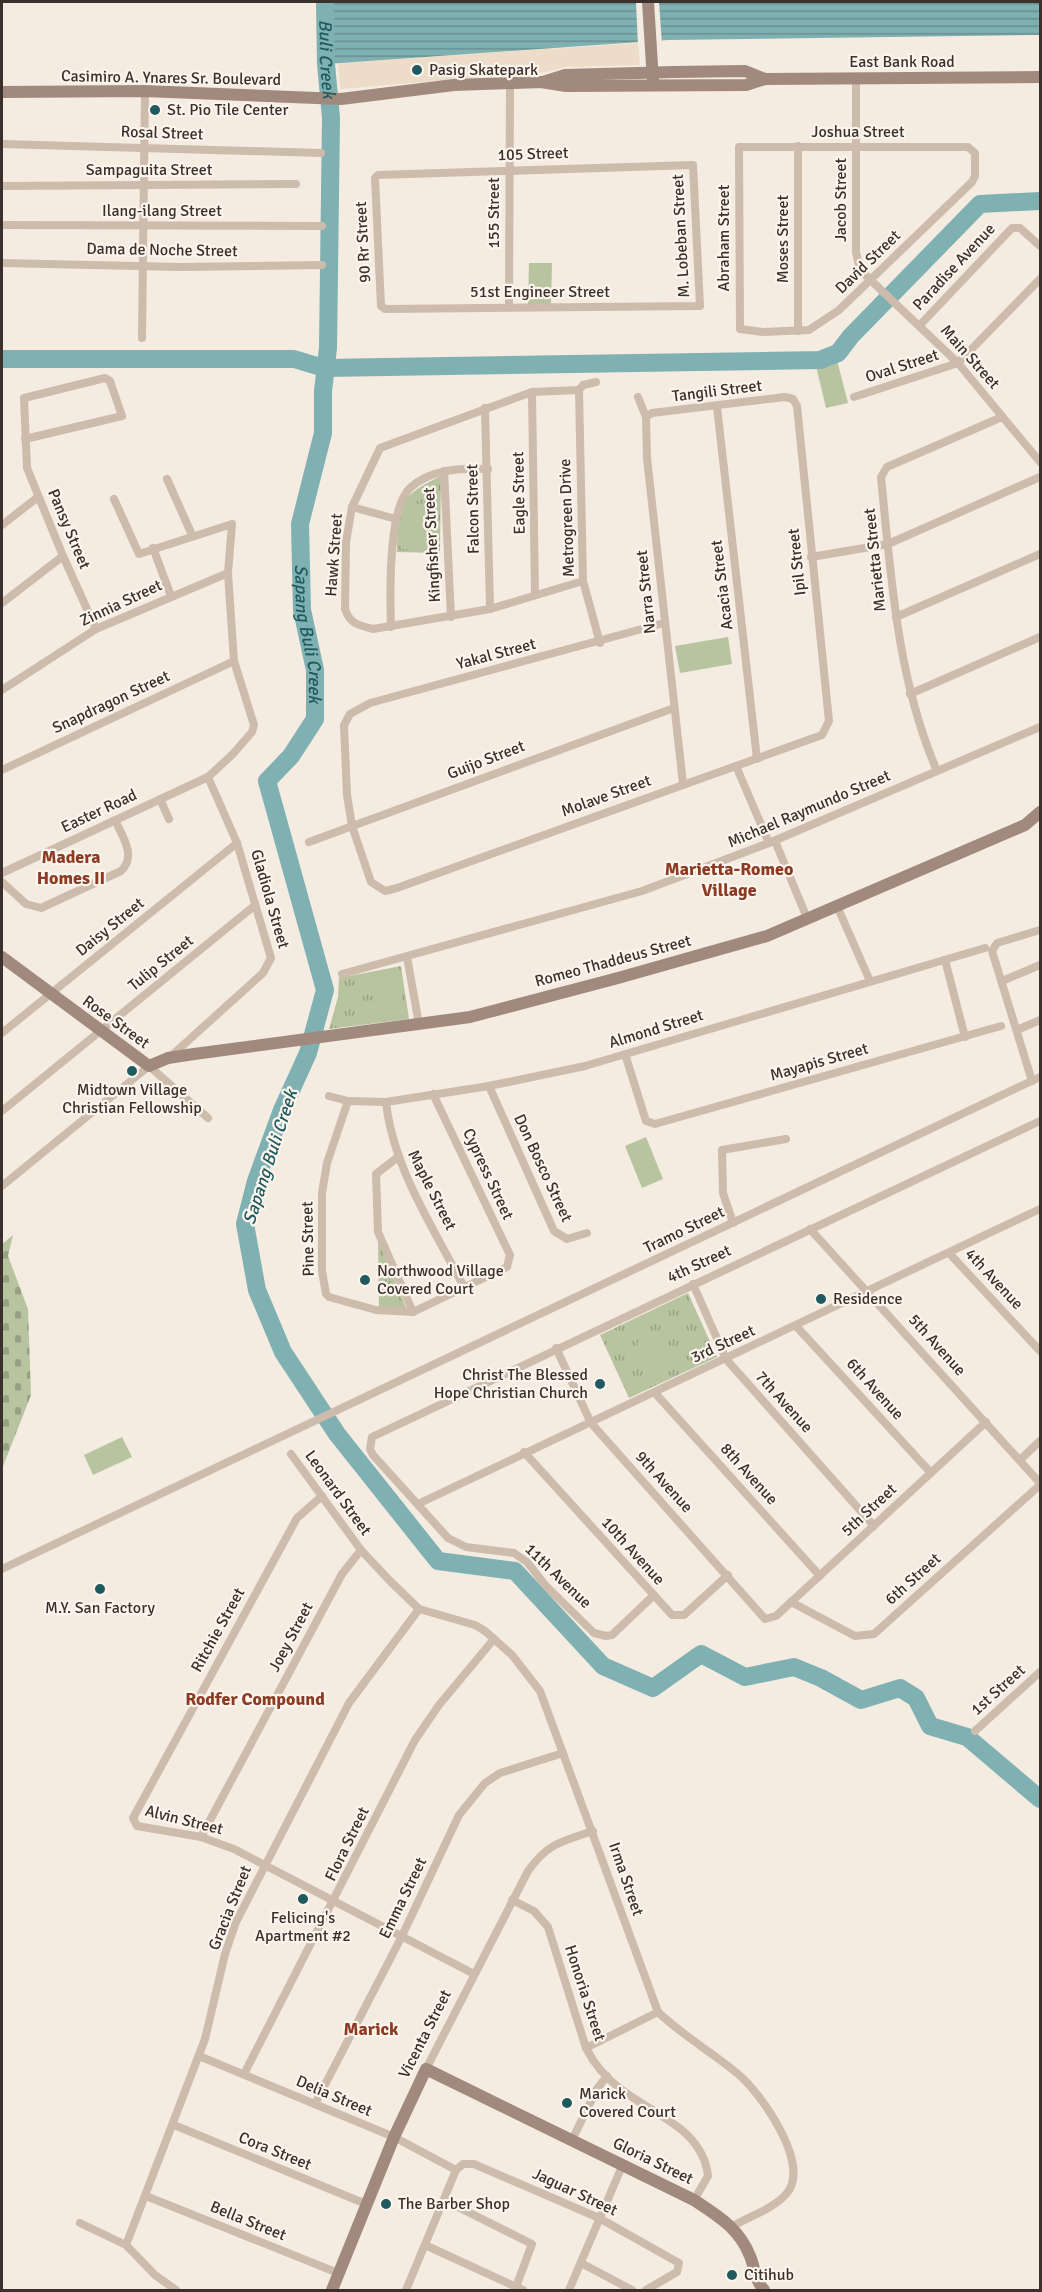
<svg xmlns="http://www.w3.org/2000/svg" width="1042" height="2292" font-family="Signika,sans-serif">
<style>
.grass{fill:url(#grass-tufts)}
.cemetery{fill:url(#cemetery-stones)}
.garden{fill:#b8c4a0}
.plaza{fill:#ecdcc8}
.water{fill:url(#water-rules)}
.pier{fill:#f4ebe1}
.lines{fill:none;stroke-linecap:round;stroke-linejoin:round}
.river{stroke:#7fb0b2;stroke-width:18}
.street{stroke:#cdbbac;stroke-width:8}
.secondary{stroke:#a18a7d;stroke-width:12}
.poi-dot{fill:#1f5a5e;stroke:#fbf5ee;stroke-width:2}
.labels{text-anchor:middle;dominant-baseline:central;stroke-width:4.5;stroke-linejoin:round;paint-order:stroke}
.street-label{font-size:16px;fill:#3b302b;stroke:#fbf5ee}
.poi-label{font-size:16px;fill:#3b302b;stroke:#fbf5ee;text-anchor:start}
.water-label{font-size:18px;font-style:italic;fill:#1f5a5e;stroke:#fbf5ee}
.neighbourhood-label{font-size:18px;font-weight:bold;fill:#8c3b22;stroke:#fbf5ee}
</style>
<defs>
<pattern id="grass-tufts" width="24" height="20" patternUnits="userSpaceOnUse" patternTransform="scale(1.5)"><rect width="24" height="20" fill="#b8c4a0"/><path d="M3 7l-1-3M5 7V3M7 7l1-3M15 17l-1-3M17 17v-4M19 17l1-3" fill="none" stroke="#97a083"/></pattern>
<pattern id="cemetery-stones" width="16" height="16" patternUnits="userSpaceOnUse" patternTransform="scale(1.5)"><rect width="16" height="16" fill="#b8c4a0"/><path d="M2 7V4a2 2 0 0 1 4 0v3zM10 15v-3a2 2 0 0 1 4 0v3z" fill="#97a083"/></pattern>
<pattern id="water-rules" width="6" height="5" patternUnits="userSpaceOnUse" patternTransform="scale(1.5)"><rect width="6" height="5" fill="#7fb0b2"/><path d="M0 2.5h6" fill="none" stroke="#699091"/></pattern>
</defs>
<rect width="100%" height="100%" fill="#f4ebe1"/>
<!-- grass -->
<g class="grass">
<path d="M 441,476 L 440,553 L 397,552 C 398,505 397,497 441,476 Z"/>
<path d="M 401,966 L 409,1019 L 329,1029 L 338,997 L 339,978 Z"/>
<path d="M 378,1240 L 407,1310 L 379,1307 Z"/>
<path d="M 688,1293 L 717,1357 L 629,1398 L 600,1335 Z"/>
</g>
<!-- cemetery -->
<path class="cemetery" d="M 13,1235 L 8,1256 L 28,1309 L 31,1395 L 2,1469 L 2,1244 Z"/>
<!-- garden -->
<g class="garden">
<path d="M 529,263 L 552,263 L 551,304 L 528,304 Z"/>
<path d="M 837,360 L 848,403 L 826,408 L 816,366 Z"/>
<path d="M 403,504 L 439,504 L 438,550 L 402,549 Z"/>
<path d="M 728,637 L 732,664 L 680,673 L 675,646 Z"/>
<path d="M 398,970 L 404,1015 L 377,1019 L 370,974 Z"/>
<path d="M 646,1137 L 663,1179 L 642,1188 L 625,1146 Z"/>
<path d="M 659,1332 L 676,1366 L 654,1377 L 637,1343 Z"/>
<path d="M 122,1437 L 132,1457 L 93,1475 L 84,1455 Z"/>
</g>
<!-- plaza -->
<path class="plaza" d="M 638,43 L 640,65 L 565,67 L 547,72 L 340,89 L 338,63 Z"/>
<!-- water -->
<path class="water" d="M 325,2 L 1040,2 L 1040,35 L 668,40 L 326,64 Z"/>
<!-- pier -->
<path class="pier" d="M 636,2 L 659,2 L 662,44 L 638,46 Z"/>
<g class="lines">
<!-- river -->
<g class="river">
<path id="s1" d="M 325,2 L 326,64 L 331,118 L 328,348 L 323,391 L 323,433 L 300,524 L 302,610 L 315,670 L 315,719 L 291,756 L 267,781 L 325,990 L 308,1053 L 282,1110 L 256,1181 L 245,1224 L 257,1290 L 283,1352 L 337,1434 L 438,1561 L 515,1571 L 603,1666 L 653,1688 L 701,1654 L 745,1677 L 794,1667 L 821,1678 L 861,1700 L 900,1688 L 916,1698 L 930,1726 L 967,1737 L 1040,1799"/>
<path d="M 2,359 L 294,359 L 324,368 L 820,360 L 838,353 L 851,336 L 980,204 L 1040,201"/>
</g>
<!-- street -->
<g class="street">
<path d="M 856,79 L 856,252 L 860,270 L 958,363 L 1040,462"/>
<path d="M 2,144 L 321,153"/>
<path d="M 739,147 L 968,147 L 975,153 L 975,176 L 972,182 L 839,310 L 809,330 L 763,332 L 740,329 Z"/>
<path d="M 693,165 L 700,306 L 385,309 L 381,306 L 375,178 L 378,175 Z"/>
<path d="M 2,186 L 296,184"/>
<path d="M 2,225 L 322,226"/>
<path d="M 2,263 L 180,267 L 322,265"/>
<path d="M 509,307 L 510,83"/>
<path d="M 920,325 L 1012,228 L 1020,228 L 1040,246"/>
<path d="M 798,331 L 798,146"/>
<path d="M 142,338 L 145,91"/>
<path d="M 579,390 L 583,581 L 600,643"/>
<path d="M 532,392 L 535,594"/>
<path d="M 638,397 L 646,417 L 647,458 L 683,784"/>
<path d="M 854,397 L 958,363 L 1040,279"/>
<path d="M 717,407 L 757,759"/>
<path d="M 485,408 L 490,609"/>
<path d="M 646,417 L 652,413 L 785,397 L 793,399 L 797,406 L 829,721 L 822,735 L 397,888 L 385,891 L 371,882 L 352,826 L 347,795 L 344,725 L 350,714 L 370,703 L 664,623"/>
<path d="M 25,439 L 122,416 L 110,381 L 105,378 L 24,398 L 27,468 L 63,556 L 96,629"/>
<path d="M 444,471 L 451,617"/>
<path d="M 167,479 L 192,535"/>
<path d="M 352,507 L 396,519"/>
<path d="M 2,525 L 38,497"/>
<path d="M 153,548 L 171,596"/>
<path d="M 811,557 L 888,544 L 1040,477"/>
<path d="M 583,581 L 490,609 L 373,629 C 358,625 350,624 345,609 L 346,542 L 352,507 L 380,448 L 532,392 L 579,390 L 583,385 L 596,382"/>
<path d="M 2,603 L 63,556"/>
<path d="M 896,617 L 1040,554"/>
<path d="M 391,627 C 390,597 388,508 410,488 C 430,469 462,468 488,469"/>
<path d="M 2,690 L 96,629 L 228,573"/>
<path d="M 910,694 L 1040,637"/>
<path d="M 736,766 L 769,843"/>
<path d="M 2,770 L 234,661"/>
<path d="M 937,771 C 897,678 891,577 881,477 L 887,467 L 1002,417"/>
<path d="M 160,799 L 169,819"/>
<path d="M 775,841 L 807,918"/>
<path d="M 309,842 L 674,708"/>
<path d="M 2,873 L 208,777 L 233,754 L 252,732 L 254,725 L 234,661 L 228,573 L 232,524 L 139,554 L 114,499"/>
<path d="M 2,882 L 26,904 L 41,908 L 121,871 C 137,856 122,836 115,820"/>
<path d="M 837,906 L 870,981"/>
<path d="M 407,957 L 419,1024"/>
<path d="M 945,960 L 965,1037"/>
<path d="M 342,974 L 642,891 L 769,843 L 1040,727"/>
<path d="M 1002,981 L 1040,965"/>
<path d="M 1017,1030 L 1040,1020"/>
<path d="M 2,1033 L 237,843"/>
<path d="M 625,1054 L 646,1121 L 655,1124 L 1001,1026"/>
<path d="M 170,1057 L 263,973 L 271,958 L 237,843 L 208,777"/>
<path d="M 1032,1081 L 992,951 L 997,943 L 1040,930"/>
<path d="M 489,1086 L 554,1231 L 567,1239 L 587,1233"/>
<path d="M 329,1096 L 348,1101 L 386,1102 L 489,1086 L 585,1066 L 985,948"/>
<path d="M 348,1101 L 327,1163 L 322,1193 L 322,1271 L 326,1294 L 329,1297 L 376,1310 L 413,1312 L 507,1267 L 510,1255 L 433,1094"/>
<path d="M 386,1102 C 393,1168 434,1229 464,1287"/>
<path d="M 2,1111 L 254,906"/>
<path d="M 398,1157 L 376,1174 L 378,1232 L 413,1312"/>
<path d="M 2,1186 L 149,1066 L 208,1118"/>
<path d="M 733,1223 L 723,1193 L 722,1150 L 786,1139"/>
<path d="M 810,1229 L 1040,1483"/>
<path d="M 949,1253 L 1040,1351"/>
<path d="M 693,1284 L 726,1359 L 874,1526"/>
<path d="M 796,1326 L 931,1473"/>
<path d="M 556,1348 L 591,1423 L 765,1619 L 776,1616 L 986,1422"/>
<path d="M 655,1393 L 820,1576"/>
<path d="M 524,1452 L 672,1615 L 684,1615 L 728,1575"/>
<path d="M 291,1454 L 361,1550 L 389,1580 L 419,1609 L 475,1625 L 485,1631 L 512,1655 L 540,1691 L 658,2012 C 683,2036 712,2052 738,2074 C 761,2093 811,2164 787,2193 C 775,2208 750,2216 733,2226"/>
<path d="M 1020,1460 L 1040,1441"/>
<path d="M 322,1496 L 297,1518 L 133,1818 L 137,1826 L 201,1837 L 234,1849 L 474,1974"/>
<path d="M 418,1504 L 1040,1209"/>
<path d="M 2,1569 L 1040,1077"/>
<path d="M 653,1596 L 612,1635 L 606,1636 L 594,1633 L 546,1586 L 527,1562 L 514,1553 L 466,1547 L 448,1538 L 373,1455 L 370,1449 L 372,1437 L 1040,1121"/>
<path d="M 791,1602 L 855,1636 L 874,1634 L 1040,1485"/>
<path d="M 975,1731 L 1040,1672"/>
<path d="M 201,1837 L 342,1574 L 361,1550"/>
<path d="M 512,1900 L 534,1911 L 548,1927 L 586,2048 C 594,2064 607,2079 622,2090 C 654,2115 703,2129 708,2176 L 694,2200"/>
<path d="M 586,2048 L 658,2012"/>
<path d="M 199,2056 L 394,2137 L 456,2170"/>
<path d="M 426,2069 L 528,1871 C 547,1844 562,1841 593,1831"/>
<path d="M 244,2074 L 415,1740 L 439,1705 L 494,1639"/>
<path d="M 315,2104 L 401,1938 L 459,1815 L 485,1783 L 500,1773 L 563,1753"/>
<path d="M 174,2125 L 366,2204"/>
<path d="M 572,2140 L 597,2089 L 607,2076"/>
<path d="M 456,2170 L 463,2164 L 474,2164 L 599,2218 L 679,2263 L 677,2272 L 646,2290"/>
<path d="M 146,2196 L 338,2273"/>
<path d="M 444,2200 L 532,2244 L 516,2287"/>
<path d="M 80,2223 L 126,2245 L 155,2275 L 176,2290"/>
<path d="M 126,2245 L 205,2039 L 225,1954 L 236,1922 L 349,1703 L 419,1609"/>
<path d="M 425,2245 L 523,2290"/>
<path d="M 581,2263 L 632,2290"/>
<path d="M 406,2290 L 456,2170"/>
<path d="M 569,2290 L 623,2164"/>
</g>
<!-- secondary -->
<g class="secondary">
<path d="M 648,2 L 653,81"/>
<path d="M 543,82 L 565,75 L 674,72 L 745,71 L 765,79"/>
<path d="M 2,92 L 145,91 L 341,99 L 454,85 L 541,82 L 566,86 L 746,85 L 765,79 L 1040,77"/>
<path d="M 2,957 L 149,1066 L 168,1058 L 194,1054 L 470,1017 L 618,978 L 767,936 L 1025,825 L 1040,812"/>
<path d="M 332,2290 L 394,2137 L 426,2069 L 694,2200 C 718,2216 739,2228 750,2256 C 755,2268 755,2280 764,2290"/>
</g>
</g>
<!-- markers -->
<g class="poi-dot">
<circle cx="417" cy="70" r="6"/>
<circle cx="155" cy="110" r="6"/>
<circle cx="132" cy="1071" r="6"/>
<circle cx="365" cy="1280" r="6"/>
<circle cx="821" cy="1299" r="6"/>
<circle cx="600" cy="1384" r="6"/>
<circle cx="100" cy="1589" r="6"/>
<circle cx="303" cy="1899" r="6"/>
<circle cx="567" cy="2103" r="6"/>
<circle cx="386" cy="2204" r="6"/>
<circle cx="732" cy="2275" r="6"/>
</g>
<g class="labels">
<!-- street labels -->
<g class="street-label">
<text x="902" y="62">East Bank Road</text>
<text transform="translate(171 78) rotate(1)">Casimiro A. Ynares Sr. Boulevard</text>
<text x="858" y="132">Joshua Street</text>
<text transform="translate(162 133) rotate(2)">Rosal Street</text>
<text transform="translate(533 154) rotate(-2)">105 Street</text>
<text x="149" y="170">Sampaguita Street</text>
<text transform="translate(841 200) rotate(-90)">Jacob Street</text>
<text x="162" y="211">Ilang-ilang Street</text>
<text transform="translate(494 213) rotate(-90)">155 Street</text>
<text transform="translate(681 236) rotate(-93)">M. Lobeban Street</text>
<text transform="translate(724 238) rotate(-90)">Abraham Street</text>
<text transform="translate(783 239) rotate(-90)">Moses Street</text>
<text transform="translate(363 242) rotate(-93)">90 Rr Street</text>
<text transform="translate(162 250) rotate(1)">Dama de Noche Street</text>
<text transform="translate(868 262) rotate(-44)">David Street</text>
<text transform="translate(954 267) rotate(-47)">Paradise Avenue</text>
<text x="540" y="292">51st Engineer Street</text>
<text transform="translate(970 357) rotate(48)">Main Street</text>
<text transform="translate(902 366) rotate(-18)">Oval Street</text>
<text transform="translate(717 391) rotate(-7)">Tangili Street</text>
<text transform="translate(519 493) rotate(-91)">Eagle Street</text>
<text transform="translate(473 509) rotate(-91)">Falcon Street</text>
<text transform="translate(567 518) rotate(-92)">Metrogreen Drive</text>
<text transform="translate(69 529) rotate(67)">Pansy Street</text>
<text transform="translate(432 545) rotate(-93)">Kingfisher Street</text>
<text transform="translate(334 555) rotate(-86)">Hawk Street</text>
<text transform="translate(875 560) rotate(-96)">Marietta Street</text>
<text transform="translate(797 562) rotate(-96)">Ipil Street</text>
<text transform="translate(722 585) rotate(-97)">Acacia Street</text>
<text transform="translate(646 592) rotate(-96)">Narra Street</text>
<text transform="translate(121 603) rotate(-25)">Zinnia Street</text>
<text transform="translate(496 654) rotate(-15)">Yakal Street</text>
<text transform="translate(111 702) rotate(-25)">Snapdragon Street</text>
<text transform="translate(486 760) rotate(-21)">Guijo Street</text>
<text transform="translate(606 796) rotate(-20)">Molave Street</text>
<text transform="translate(809 809) rotate(-23)">Michael Raymundo Street</text>
<text transform="translate(99 811) rotate(-25)">Easter Road</text>
<text transform="translate(270 899) rotate(74)">Gladiola Street</text>
<text transform="translate(110 927) rotate(-39)">Daisy Street</text>
<text transform="translate(613 961) rotate(-15)">Romeo Thaddeus Street</text>
<text transform="translate(161 963) rotate(-39)">Tulip Street</text>
<text transform="translate(116 1022) rotate(36)">Rose Street</text>
<text transform="translate(656 1029) rotate(-17)">Almond Street</text>
<text transform="translate(819 1062) rotate(-16)">Mayapis Street</text>
<text transform="translate(543 1168) rotate(65)">Don Bosco Street</text>
<text transform="translate(488 1174) rotate(65)">Cypress Street</text>
<text transform="translate(432 1190) rotate(63)">Maple Street</text>
<text transform="translate(684 1230) rotate(-26)">Tramo Street</text>
<text transform="translate(308 1239) rotate(-91)">Pine Street</text>
<text transform="translate(699 1264) rotate(-25)">4th Street</text>
<text transform="translate(994 1279) rotate(47)">4th Avenue</text>
<text transform="translate(723 1344) rotate(-25)">3rd Street</text>
<text transform="translate(937 1345) rotate(48)">5th Avenue</text>
<text transform="translate(875 1389) rotate(48)">6th Avenue</text>
<text transform="translate(784 1402) rotate(48)">7th Avenue</text>
<text transform="translate(749 1474) rotate(48)">8th Avenue</text>
<text transform="translate(664 1482) rotate(48)">9th Avenue</text>
<text transform="translate(338 1493) rotate(54)">Leonard Street</text>
<text transform="translate(869 1510) rotate(-43)">5th Street</text>
<text transform="translate(633 1551) rotate(48)">10th Avenue</text>
<text transform="translate(558 1576) rotate(44)">11th Avenue</text>
<text transform="translate(913 1579) rotate(-42)">6th Street</text>
<text transform="translate(218 1630) rotate(-61)">Ritchie Street</text>
<text transform="translate(291 1637) rotate(-62)">Joey Street</text>
<text transform="translate(998 1690) rotate(-42)">1st Street</text>
<text transform="translate(184 1820) rotate(14)">Alvin Street</text>
<text transform="translate(347 1844) rotate(-64)">Flora Street</text>
<text transform="translate(626 1879) rotate(71)">Irma Street</text>
<text transform="translate(403 1898) rotate(-64)">Emma Street</text>
<text transform="translate(230 1908) rotate(-68)">Gracia Street</text>
<text transform="translate(585 1993) rotate(72)">Honoria Street</text>
<text transform="translate(425 2034) rotate(-63)">Vicenta Street</text>
<text transform="translate(334 2096) rotate(23)">Delia Street</text>
<text transform="translate(275 2151) rotate(22)">Cora Street</text>
<text transform="translate(653 2161) rotate(26)">Gloria Street</text>
<text transform="translate(575 2192) rotate(25)">Jaguar Street</text>
<text transform="translate(248 2221) rotate(22)">Bella Street</text>
</g>
<!-- poi labels -->
<g class="poi-label">
<text x="429" y="70">Pasig Skatepark</text>
<text x="167" y="110">St. Pio Tile Center</text>
<text x="132" y="1090" text-anchor="middle">Midtown Village<tspan x="132" dy="18">Christian Fellowship</tspan></text>
<text x="377" y="1271">Northwood Village<tspan x="377" dy="18">Covered Court</tspan></text>
<text x="833" y="1299">Residence</text>
<text x="588" y="1375" text-anchor="end">Christ The Blessed<tspan x="588" dy="18">Hope Christian Church</tspan></text>
<text x="100" y="1608" text-anchor="middle">M.Y. San Factory</text>
<text x="303" y="1918" text-anchor="middle">Felicing's<tspan x="303" dy="18">Apartment #2</tspan></text>
<text x="579" y="2094">Marick<tspan x="579" dy="18">Covered Court</tspan></text>
<text x="398" y="2204">The Barber Shop</text>
<text x="744" y="2275">Citihub</text>
</g>
<!-- water labels -->
<g class="water-label">
<text stroke="none"><textPath href="#s1" startOffset="57">Buli Creek</textPath></text>
<text stroke="none"><textPath href="#s1" startOffset="636">Sapang Buli Creek</textPath></text>
<text transform="translate(270 1157) rotate(-72)">Sapang Buli Creek</text>
</g>
<!-- neighbourhood labels -->
<g class="neighbourhood-label">
<text x="71" y="857">Madera<tspan x="71" dy="21">Homes II</tspan></text>
<text x="729" y="869">Marietta-Romeo<tspan x="729" dy="21">Village</tspan></text>
<text x="255" y="1699">Rodfer Compound</text>
<text x="371" y="2029">Marick</text>
</g>
</g>
<!-- border -->
<rect width="1042" height="2292" fill="none" stroke="#3b302b" stroke-width="6"/>
</svg>
